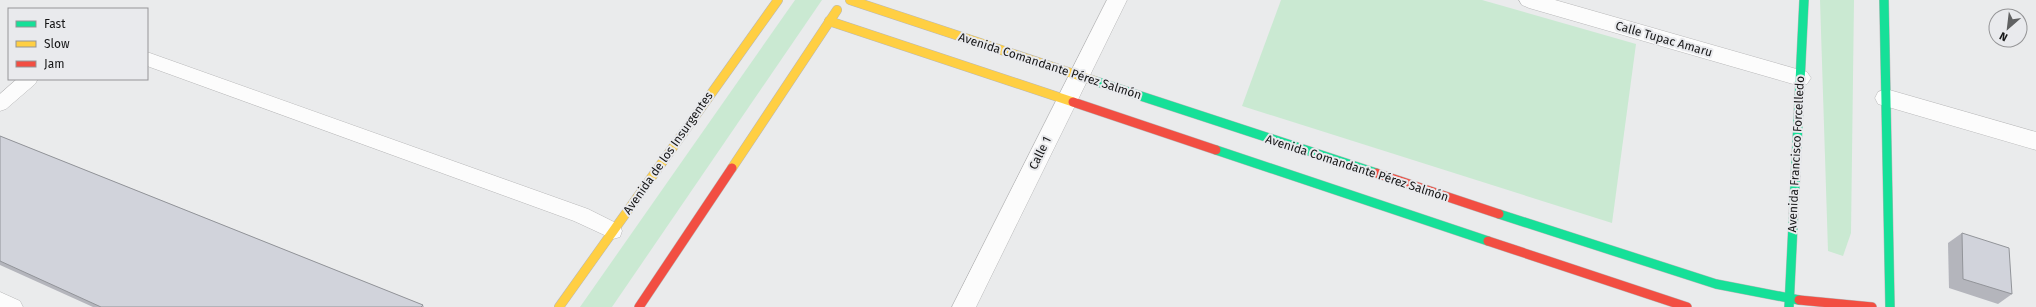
<svg xmlns="http://www.w3.org/2000/svg" width="2036" height="307" font-family="'Fira Sans',sans-serif">
<style>
.green{fill:#cae9d2}
.lines{fill:none;stroke-linecap:round;stroke-linejoin:round}
.lane-casing{stroke:#b8b8b9;stroke-width:1}
.street-casing{stroke:#b8b8b9;stroke-width:1}
.fast-casing{stroke:#b8b8b9;stroke-width:10}
.slow-casing{stroke:#b8b8b9;stroke-width:10}
.jam-casing{stroke:#b8b8b9;stroke-width:10}
.lane{fill:#fcfcfc;fill-rule:evenodd}
.street{fill:#fcfcfc;fill-rule:evenodd}
.fast{stroke:#16e098;stroke-width:9}
.slow{stroke:#ffcf43;stroke-width:9}
.jam{stroke:#f24e42;stroke-width:9}
.wall{fill:#b4b5bc}
.building{fill:#d1d3db;stroke:#929499}
.labels{text-anchor:middle;dominant-baseline:central;stroke-width:4;stroke-linejoin:round;paint-order:stroke}
.street-label{font-size:12px;fill:#161617;stroke:#e9eaed}
</style>
<rect width="100%" height="100%" fill="#eaebec"/>
<!-- green -->
<g class="green">
<path d="M 795,0 L 822,0 L 612,307 L 580,307 Z"/>
<path d="M 1281,0 L 1482,0 L 1636,44 L 1612,223 L 1242,106 Z"/>
<path d="M 1820,0 L 1854,0 L 1851,233 L 1843,256 L 1828,251 Z"/>
</g>
<g class="lines">
<defs>
<g id="lane">
<path d="M 147,52 L 588,209 L 620,225 L 622,231 L 620,237 L 613,239 L 574,221 L 147,66 Z"/>
<path d="M 17,79 L 38,79 L 35,84 L 6,109 L 0,111 L 0,94 Z"/>
<path d="M 0,292 L 20,301 L 23,307 L 0,307 Z"/>
</g>
<g id="street">
<path d="M 1107,0 L 1127,0 L 976,307 L 952,307 Z"/>
<path d="M 1519,0 L 1555,0 L 1807,72 L 1811,78 L 1807,84 L 1800,86 L 1529,8 L 1522,5 Z"/>
<path d="M 1886,89 L 2036,132 L 2036,150 L 1878,104 L 1875,98 L 1878,92 Z"/>
</g>
<g id="fast">
<path d="M 1884,0 L 1890,307"/>
<path d="M 1095,81 L 1376,173"/>
<path d="M 1216,150 L 1488,241"/>
<path d="M 1499,214 L 1716,284 L 1799,300"/>
<path d="M 1789,307 L 1804,0"/>
</g>
<g id="slow">
<path d="M 850,0 L 1095,81"/>
<path d="M 829,21 L 1073,102"/>
<path d="M 732,168 L 837,10"/>
<path d="M 559,307 L 778,0"/>
</g>
<g id="jam">
<path d="M 1073,102 L 1216,150"/>
<path d="M 1376,173 L 1499,214"/>
<path d="M 1488,241 L 1687,307"/>
<path d="M 1799,300 L 1872,307"/>
<path d="M 639,307 L 732,168"/>
</g>
</defs>
<!-- lane casing -->
<use href="#lane" class="lane-casing"/>
<!-- street casing -->
<use href="#street" class="street-casing"/>
<!-- fast casing -->
<use href="#fast" class="fast-casing"/>
<!-- slow casing -->
<use href="#slow" class="slow-casing"/>
<!-- jam casing -->
<use href="#jam" class="jam-casing"/>
<!-- lane -->
<use href="#lane" class="lane"/>
<!-- street -->
<use href="#street" class="street"/>
<!-- fast -->
<use href="#fast" class="fast"/>
<!-- slow -->
<use href="#slow" class="slow"/>
<!-- jam -->
<use href="#jam" class="jam"/>
</g>
<!-- wall -->
<g class="wall">
<path d="M 0,136 L 423,305 L 424,307 L 93,307 L 0,265 Z"/>
<path d="M 1962,233 L 2012,294 L 1998,304 L 1949,288 L 1948,243 Z"/>
</g>
<!-- building -->
<g class="building">
<path d="M 0,136 L 423,305 L 421,307 L 101,307 L 0,261 Z"/>
<path d="M 1962,233 L 2009,248 L 2012,294 L 1963,279 Z"/>
</g>
<g class="labels">
<!-- street labels -->
<g class="street-label">
<text transform="translate(1664 39) rotate(16)">Calle Tupac Amaru</text>
<text transform="translate(1050 66) rotate(18)">Avenida Comandante Pérez Salmón</text>
<text transform="translate(668 153) rotate(-55)">Avenida de los Insurgentes</text>
<text transform="translate(1040 153) rotate(-64)">Calle 1</text>
<text transform="translate(1796 154) rotate(-87)">Avenida Francisco Forcelledo</text>
<text transform="translate(1357 168) rotate(18)">Avenida Comandante Pérez Salmón</text>
</g>
</g>
<!-- legend -->
<rect x="8" y="8" width="140" height="72" fill="#e9eaed" stroke="#959597"/>
<rect x="16" y="21" width="20" height="6" fill="#16e098" stroke="#959597"/>
<text x="44" y="28" font-size="12" fill="#161617">Fast</text>
<rect x="16" y="41" width="20" height="6" fill="#ffcf43" stroke="#959597"/>
<text x="44" y="48" font-size="12" fill="#161617">Slow</text>
<rect x="16" y="61" width="20" height="6" fill="#f24e42" stroke="#959597"/>
<text x="44" y="68" font-size="12" fill="#161617">Jam</text>
<!-- north arrow -->
<g transform="translate(2008 28) rotate(208)"><circle r="19" fill="#e9eaed" stroke="#959597"/>
<path d="M0-3L7 15L0 10L-7 15Z" fill="#606162"/>
<text y="-6" font-size="11" font-weight="bold" text-anchor="middle" fill="#161617">N</text>
</g>
</svg>
